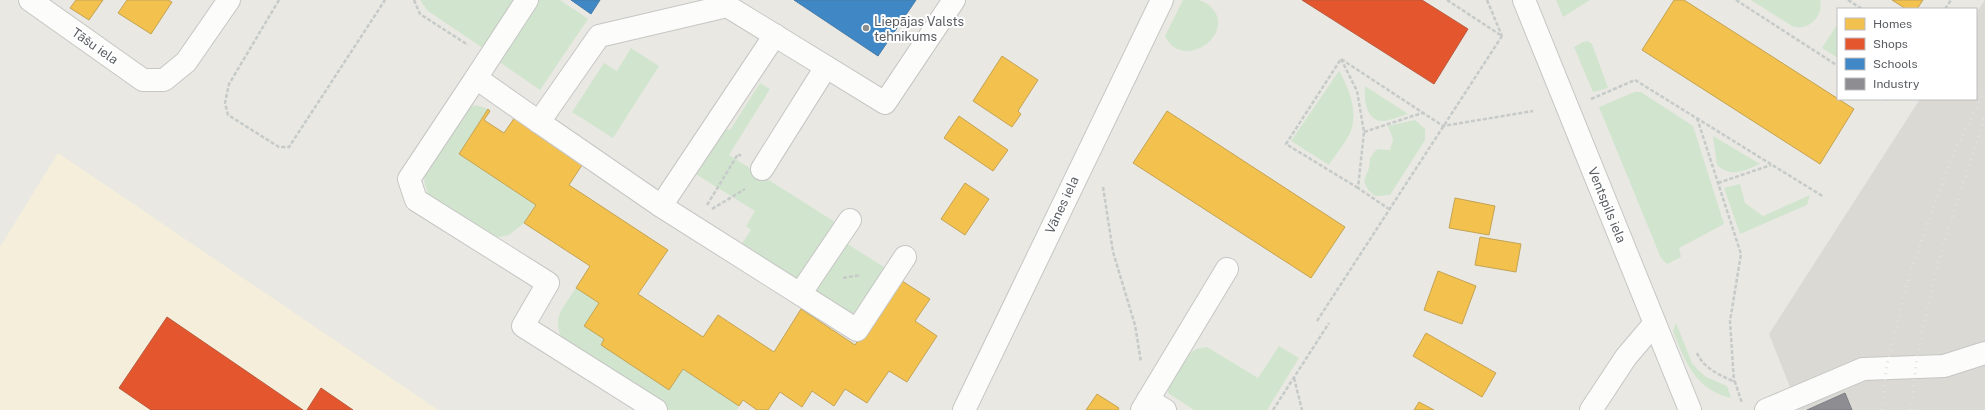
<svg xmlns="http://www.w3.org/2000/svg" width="1985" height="410" font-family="'Public Sans',sans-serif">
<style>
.commercial{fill:#f4eedb}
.industrial{fill:#dad9d4}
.green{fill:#d1e5ce}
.homes{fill:#f2c14e;stroke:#c4a354}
.shops{fill:#e4572e;stroke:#ba593d}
.schools{fill:#3f88c5;stroke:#477ba7}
.industry{fill:#8d8d92;stroke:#7d7f83}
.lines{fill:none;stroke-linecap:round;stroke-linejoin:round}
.minor-casing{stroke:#c6c6c5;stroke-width:24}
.path{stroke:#c6cbc9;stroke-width:2.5;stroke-dasharray:4 2;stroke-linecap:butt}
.minor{stroke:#fcfcfb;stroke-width:22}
.rail{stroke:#e1e2e1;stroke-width:3;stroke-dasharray:1 5;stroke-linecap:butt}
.poi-dot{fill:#8b8e8e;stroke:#fff;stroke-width:1.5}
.labels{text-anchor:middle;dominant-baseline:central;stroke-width:4;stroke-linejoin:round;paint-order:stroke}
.poi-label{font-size:13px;fill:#595d61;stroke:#fff;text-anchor:start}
.street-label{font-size:13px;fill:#595d61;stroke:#fff}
</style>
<rect width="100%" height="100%" fill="#e9e8e3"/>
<!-- commercial -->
<path class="commercial" d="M 58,153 L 438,410 L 0,410 L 0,247 Z"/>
<!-- industrial -->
<path class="industrial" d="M 1985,0 L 1985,410 L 1799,410 L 1769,334 L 1920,99 L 1976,99 L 1976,13 Z"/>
<!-- green -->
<g class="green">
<path d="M 420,0 L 521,0 L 483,48 L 428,11 Z"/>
<path d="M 533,0 L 560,0 L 588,19 L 540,90 L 498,61 Z"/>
<path d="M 1183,0 C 1188,0 1193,0 1198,0 C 1203,1 1208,4 1211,7 C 1234,29 1197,64 1172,46 C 1170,44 1167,39 1165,36 Z"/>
<path d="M 1556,0 L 1590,0 L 1563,17 Z"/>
<path d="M 1751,0 L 1820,0 C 1824,16 1808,32 1792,26 Z"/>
<path d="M 1838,23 L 1838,58 L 1822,48 Z"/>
<path d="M 1588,41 L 1592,44 L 1608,88 L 1593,92 L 1574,47 L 1583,42 Z"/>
<path d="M 631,48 L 659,66 L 613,138 L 572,112 L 604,63 L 617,71 Z"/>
<path d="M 1339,71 C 1349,88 1358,111 1351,131 C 1346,142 1336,154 1329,165 L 1291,141 Z"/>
<path d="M 760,83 L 770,89 L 729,155 L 835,222 L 798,281 L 741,245 L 751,230 L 746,226 L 755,211 L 694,173 L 724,127 L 730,130 Z"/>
<path d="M 1365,86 L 1408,114 C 1401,116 1387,122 1380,121 C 1365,118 1364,97 1365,86 Z"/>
<path d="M 1635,92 L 1641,92 L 1693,126 L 1724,224 L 1679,248 L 1681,257 L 1667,264 L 1661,258 L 1599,107 Z"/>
<path d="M 476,105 L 488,109 L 459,154 L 536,205 L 524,223 L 509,235 L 498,237 L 486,233 L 429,197 L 424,181 L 426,164 L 463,109 Z"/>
<path d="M 1415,120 L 1425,129 L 1425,140 L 1390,195 L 1375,196 L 1368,190 L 1364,181 L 1369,168 L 1370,159 L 1373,153 L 1378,149 L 1390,150 L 1393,139 L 1388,126 Z"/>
<path d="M 1713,136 L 1760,164 C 1743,171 1733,178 1717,165 Z"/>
<path d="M 1740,184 L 1745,203 L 1763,216 L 1810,195 L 1807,205 L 1740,234 L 1724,188 Z"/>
<path d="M 846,243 L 890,271 L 861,319 L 816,291 Z"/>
<path d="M 576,288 L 599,303 L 584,326 L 604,339 L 601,345 L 669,390 L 683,369 L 739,406 L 737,410 L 664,410 L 563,341 C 551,316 563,309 576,288 Z"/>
<path d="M 1676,323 L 1692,363 L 1698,370 L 1706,377 L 1727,386 L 1731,398 C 1696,390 1685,362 1673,331 Z"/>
<path d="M 1279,346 L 1299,358 L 1267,410 L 1194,410 L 1168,393 L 1168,386 L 1188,355 L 1196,349 L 1207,347 L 1258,378 Z"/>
</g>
<!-- homes -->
<g class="homes">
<path d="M 76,0 L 103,0 L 89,20 L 70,8 Z"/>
<path d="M 127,0 L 168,0 L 172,2 L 151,34 L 118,13 Z"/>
<path d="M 1674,0 L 1684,0 L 1854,109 L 1820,164 L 1642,50 Z"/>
<path d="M 1892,0 L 1923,0 L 1917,9 L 1906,9 Z"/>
<path d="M 1002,56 L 1038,80 L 1018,111 L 1021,114 L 1012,127 L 973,101 Z"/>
<path d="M 488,109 L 490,111 L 484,120 L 504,133 L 515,117 L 584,162 L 569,185 L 668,250 L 638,294 L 703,337 L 718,315 L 774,352 L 801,309 L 855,345 L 899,279 L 930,299 L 915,321 L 937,336 L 907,382 L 889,371 L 867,403 L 845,389 L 834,406 L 812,391 L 802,407 L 780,392 L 768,410 L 757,410 L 743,400 L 739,406 L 683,369 L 669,390 L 601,345 L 604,339 L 584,326 L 599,303 L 576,288 L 590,266 L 524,223 L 536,205 L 459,154 Z"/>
<path d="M 1167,111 L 1345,227 L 1311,278 L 1133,163 Z"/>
<path d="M 959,116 L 1008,150 L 993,171 L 944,138 Z"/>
<path d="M 965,183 L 989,199 L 965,235 L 941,219 Z"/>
<path d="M 1455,198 L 1495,206 L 1489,235 L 1449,228 Z"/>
<path d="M 1480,237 L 1521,244 L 1516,272 L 1475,265 Z"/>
<path d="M 1438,271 L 1476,286 L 1462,324 L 1424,310 Z"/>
<path d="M 1426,333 L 1496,373 L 1482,397 L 1413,356 Z"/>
<path d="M 1097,394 L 1119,408 L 1118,410 L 1086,410 Z"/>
<path d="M 1419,402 L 1434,410 L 1414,410 Z"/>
</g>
<!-- shops -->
<g class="shops">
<path d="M 1302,0 L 1422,0 L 1468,29 L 1434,84 Z"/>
<path d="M 167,317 L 303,410 L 151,410 L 119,388 Z"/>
<path d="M 321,388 L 353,410 L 307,410 Z"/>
</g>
<!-- schools -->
<g class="schools">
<path d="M 571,0 L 600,0 L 591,14 Z"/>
<path d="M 794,0 L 916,0 L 878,56 Z"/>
</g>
<!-- industry -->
<path class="industry" d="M 1845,393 L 1852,410 L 1807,410 Z"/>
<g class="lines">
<defs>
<g id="minor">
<path d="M 30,0 L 143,80 L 164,80 L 186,62 L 229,0"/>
<path d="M 1524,0 L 1690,410"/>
<path d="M 476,78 L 527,0"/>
<path d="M 539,122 L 661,206 L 775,35"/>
<path d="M 762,169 L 826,67"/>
<path d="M 661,206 L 857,330 L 905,257"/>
<path d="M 800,294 L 850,220"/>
<path d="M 1148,400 L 1165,410"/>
<path d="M 656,410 L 523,326 L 548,283 L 416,200 L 409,179 L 476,78 L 539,122 L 599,36 L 727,6 L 885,103 L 954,0"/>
<path d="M 964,410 L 1162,0"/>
<path d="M 1142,410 L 1227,269"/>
<path d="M 1591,410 L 1626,357 L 1654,324"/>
<path d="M 1766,410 L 1863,369 L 1944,366 L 1985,353"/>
</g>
</defs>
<!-- minor casing -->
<use href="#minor" class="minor-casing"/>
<!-- path -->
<g class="path">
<path d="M 279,0 L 229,84 L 225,103 L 228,115 L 279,147 L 289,147 L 385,0"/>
<path d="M 414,0 L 420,14 L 468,45"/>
<path d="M 1447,0 L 1502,36"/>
<path d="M 1487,0 L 1502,36"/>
<path d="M 1736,0 L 1838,66"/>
<path d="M 1848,0 L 1862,9"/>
<path d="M 1945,9 L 1951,0"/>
<path d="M 1341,59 L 1357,91 L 1364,132 L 1358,188 L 1389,209"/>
<path d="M 1591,99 L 1635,80 L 1824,197"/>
<path d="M 1886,99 L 1887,100"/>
<path d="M 1697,118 L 1741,254 L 1730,321 L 1734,382"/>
<path d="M 1364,132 L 1422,113"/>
<path d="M 1718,183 L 1771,165"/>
<path d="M 1103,187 L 1113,252 L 1135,325 L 1141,362"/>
<path d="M 1358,188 L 1286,144 L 1341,59 L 1443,126 L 1533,111"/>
<path d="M 707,205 L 738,154 L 741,156"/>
<path d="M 712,209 L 745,189"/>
<path d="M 843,278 L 861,275"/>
<path d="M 1317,321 L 1502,36"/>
<path d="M 1697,353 C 1704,369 1720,375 1735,382 L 1742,403"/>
<path d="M 1294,378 L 1302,410"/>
<path d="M 1273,410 L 1329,323"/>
</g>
<!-- minor -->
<use href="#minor" class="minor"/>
<!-- rail -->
<g class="rail">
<path d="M 1882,410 L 1887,364 L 1909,276 L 1951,159 L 1985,90"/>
<path d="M 1911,410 L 1917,358 L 1937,266 L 1985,115"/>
</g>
</g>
<!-- markers -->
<circle class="poi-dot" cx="866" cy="28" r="4"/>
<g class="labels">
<!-- poi labels -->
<g class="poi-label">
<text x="874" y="21">Liepājas Valsts<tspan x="874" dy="15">tehnikums</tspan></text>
</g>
<!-- street labels -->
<g class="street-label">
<text transform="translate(95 46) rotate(35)">Tāšu iela</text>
<text transform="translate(1062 205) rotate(-65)">Vānes iela</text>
<text transform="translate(1607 205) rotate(68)">Ventspils iela</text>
</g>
</g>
<!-- legend -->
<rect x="1837" y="8" width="140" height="92" fill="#ffffff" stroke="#bdbec0"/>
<rect x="1845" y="18" width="20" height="12" fill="#f2c14e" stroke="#bdbec0"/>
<text x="1873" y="28" font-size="12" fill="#595d61">Homes</text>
<rect x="1845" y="38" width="20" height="12" fill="#e4572e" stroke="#bdbec0"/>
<text x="1873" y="48" font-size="12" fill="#595d61">Shops</text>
<rect x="1845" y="58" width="20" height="12" fill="#3f88c5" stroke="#bdbec0"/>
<text x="1873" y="68" font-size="12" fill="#595d61">Schools</text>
<rect x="1845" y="78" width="20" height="12" fill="#8d8d92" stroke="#bdbec0"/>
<text x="1873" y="88" font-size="12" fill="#595d61">Industry</text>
</svg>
